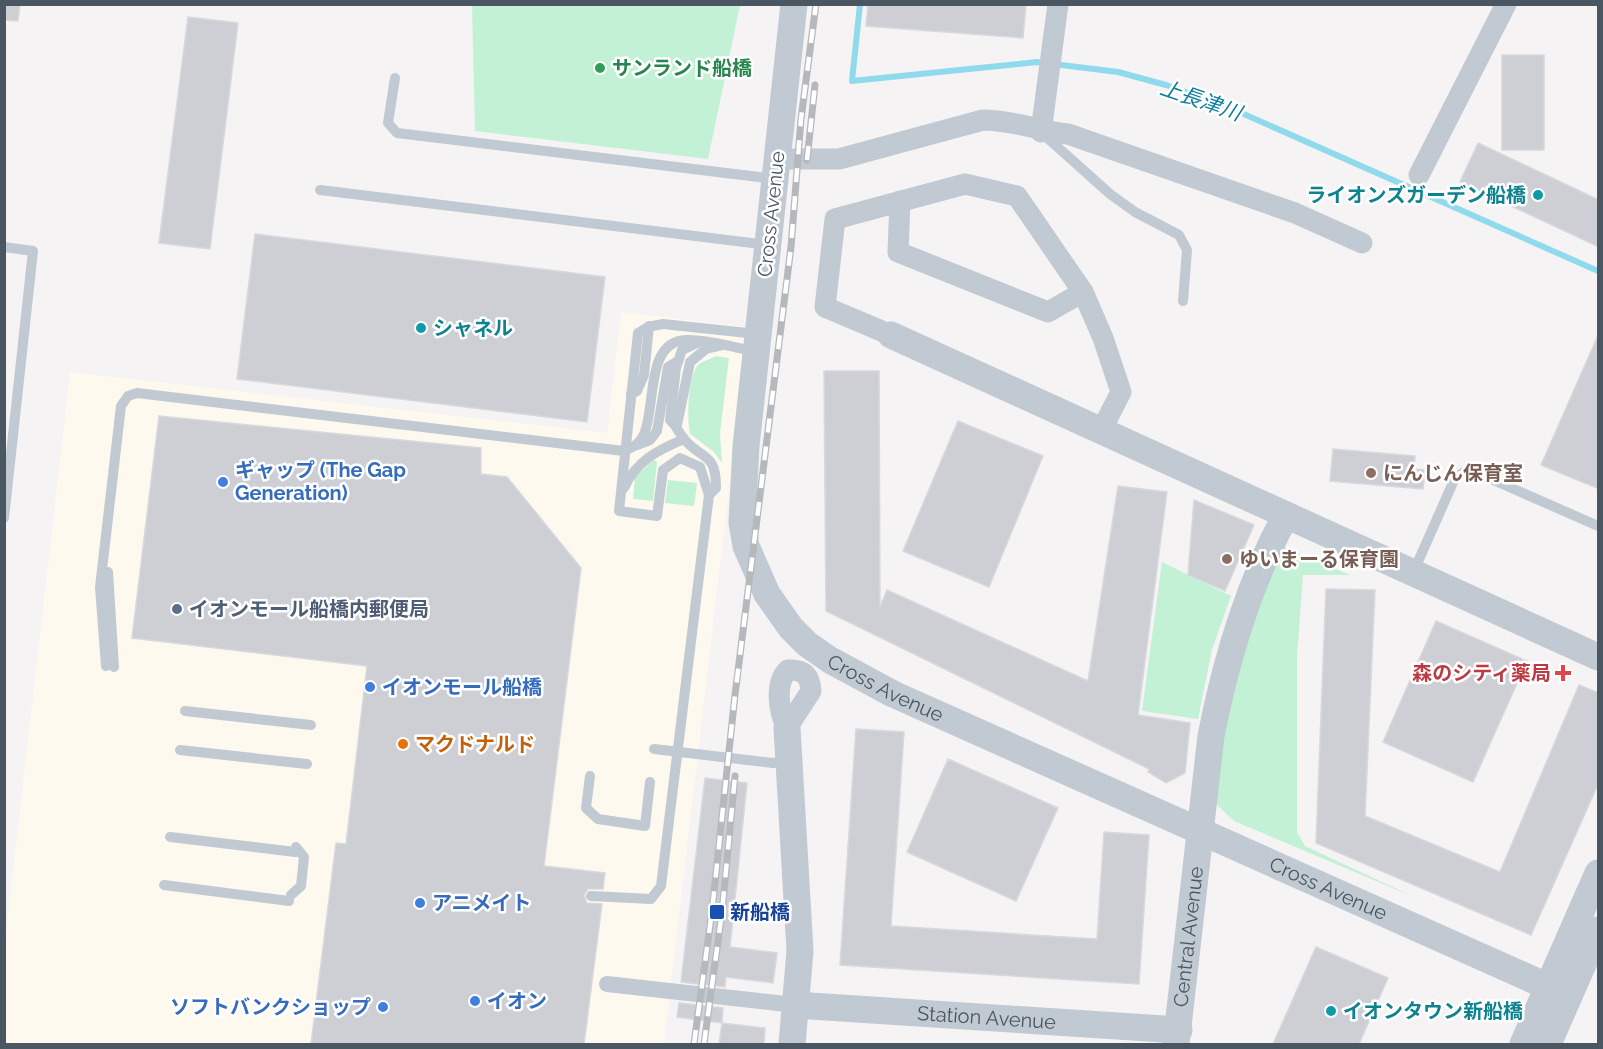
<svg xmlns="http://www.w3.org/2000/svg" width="1603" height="1049" font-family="Raleway,'Noto Sans JP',sans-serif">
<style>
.commercial{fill:#fdf9ef}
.green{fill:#c3f1d5}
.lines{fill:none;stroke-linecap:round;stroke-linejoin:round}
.stream{stroke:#90daee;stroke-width:6}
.building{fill:#cdcfd5;stroke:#d7d9de;stroke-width:1.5}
.service{stroke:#c1cad2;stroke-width:10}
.pedestrian{stroke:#c1cad2;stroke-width:16}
.minor{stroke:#c1cad2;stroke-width:21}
.tertiary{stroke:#c1cad2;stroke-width:27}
.rail-casing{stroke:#b5b8bd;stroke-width:7}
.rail{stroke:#fff;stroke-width:4.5;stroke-dasharray:14;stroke-linecap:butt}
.leisure-dot{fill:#2e9e5b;stroke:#fff;stroke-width:2}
.culture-dot{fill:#0f9aa8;stroke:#fff;stroke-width:2}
.education-dot{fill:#8d6e63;stroke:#fff;stroke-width:2}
.shop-dot{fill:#3f7fe0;stroke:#fff;stroke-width:2}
.service-dot{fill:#5c6f8a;stroke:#fff;stroke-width:2}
.health-dot{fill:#e0444e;stroke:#fff;stroke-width:2}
.food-dot{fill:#e8710a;stroke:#fff;stroke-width:2}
.transit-dot{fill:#1a4fb4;stroke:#fff;stroke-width:2}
.labels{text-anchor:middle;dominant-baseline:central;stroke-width:5;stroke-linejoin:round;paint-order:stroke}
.leisure-label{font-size:20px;font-weight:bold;fill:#27864d;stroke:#fff;text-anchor:start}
.culture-label{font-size:20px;font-weight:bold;fill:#0d838f;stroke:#fff;text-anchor:start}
.street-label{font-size:20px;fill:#4a5661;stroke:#fff}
.shop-label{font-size:20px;font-weight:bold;fill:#366cbe;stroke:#fff;text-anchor:start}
.education-label{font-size:20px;font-weight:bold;fill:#785e54;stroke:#fff;text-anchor:start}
.service-label{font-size:20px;font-weight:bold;fill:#4e5e75;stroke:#fff;text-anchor:start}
.health-label{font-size:20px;font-weight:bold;fill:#be3a42;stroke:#fff;text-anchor:end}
.food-label{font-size:20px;font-weight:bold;fill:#c56008;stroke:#fff;text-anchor:start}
.transit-label{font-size:20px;font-weight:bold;fill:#164399;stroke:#fff;text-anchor:start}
.water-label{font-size:21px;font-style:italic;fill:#0c7c9b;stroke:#fff}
</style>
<rect width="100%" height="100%" fill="#f5f3f3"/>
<!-- commercial -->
<path class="commercial" d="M 621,312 L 748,327 L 664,1044 L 5,1044 L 5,940 L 70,372 L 607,433 Z"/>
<!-- green -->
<g class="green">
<path d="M 472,5 L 740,5 L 708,159 L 475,131 Z"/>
<path d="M 716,356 L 729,358 L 720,433 L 722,463 L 714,452 L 690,434 C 687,418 687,376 699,364 C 703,361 711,359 716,356 Z"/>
<path d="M 654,460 L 657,462 L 653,501 L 633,499 L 635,477 Z"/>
<path d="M 668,480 L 697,483 L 694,506 L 665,503 Z"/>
<path d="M 1280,545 L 1350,575 L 1303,575 L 1297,656 L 1297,832 L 1305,846 L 1414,897 L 1234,821 L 1212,800 L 1225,708 Z"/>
<path d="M 1162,562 L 1231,596 L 1212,649 L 1198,719 L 1142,711 Z"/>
</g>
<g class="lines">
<!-- stream -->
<path class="stream" d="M 860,4 L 852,81 L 1037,62 L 1118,72 L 1166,85 L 1228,107 L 1598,271"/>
</g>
<!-- building -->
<g class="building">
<path d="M 4,4 L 20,4 L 18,21 L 4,20 Z"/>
<path d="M 868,4 L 1026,4 L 1023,38 L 866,26 Z"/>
<path d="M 188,17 L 238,23 L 210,249 L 159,243 Z"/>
<rect x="1502" y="55" width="42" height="95"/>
<path d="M 1478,143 L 1599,200 L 1599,247 L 1460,182 Z"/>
<path d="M 255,234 L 605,277 L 587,422 L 237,379 Z"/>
<path d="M 1599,333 L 1599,489 L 1541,465 Z"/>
<path d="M 824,371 L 879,371 L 880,607 L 887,590 L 1088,681 L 1118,486 L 1167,492 L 1138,715 L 1190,723 L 1185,773 L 1166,783 L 1148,772 L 1149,769 L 826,611 Z"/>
<path d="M 159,416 L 481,448 L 481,474 L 507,477 L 581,568 L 544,866 L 605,873 L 603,889 L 588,889 L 584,895 L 587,903 L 602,904 L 584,1044 L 311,1044 L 336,843 L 346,844 L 367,666 L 132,638 Z"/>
<path d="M 958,421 L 1043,456 L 989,587 L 903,551 Z"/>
<path d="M 1333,449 L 1415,456 L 1414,469 L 1425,470 L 1423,489 L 1330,481 Z"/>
<path d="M 1194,500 L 1254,525 L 1225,591 L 1188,575 Z"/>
<path d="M 1326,589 L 1375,590 L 1365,816 L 1500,872 L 1579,685 L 1599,693 L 1599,782 L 1531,935 L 1316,843 Z"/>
<path d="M 1436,621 L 1527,661 L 1473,782 L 1383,742 Z"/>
<path d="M 856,729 L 904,732 L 891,926 L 1097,939 L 1104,832 L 1149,835 L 1139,984 L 840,965 Z"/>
<path d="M 948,759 L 1058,808 L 1016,901 L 907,852 Z"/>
<path d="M 705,778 L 747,783 L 730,947 L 777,953 L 773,983 L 726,977 L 725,987 L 681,982 Z"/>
<path d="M 1316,947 L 1388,978 L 1359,1044 L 1273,1044 Z"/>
<path d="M 679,1003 L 723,1008 L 722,1023 L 677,1017 Z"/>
<path d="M 722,1023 L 765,1028 L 764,1044 L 719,1044 Z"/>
</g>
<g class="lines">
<!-- service -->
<g class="service">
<path d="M 395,78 L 388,123 L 397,133 L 775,179"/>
<path d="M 1043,134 L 1110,194 L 1135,212 L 1179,235 L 1187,250 L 1183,301"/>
<path d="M 320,190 L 768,245"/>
<path d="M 4,247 L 33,251 L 4,518"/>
<path d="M 699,342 L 682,350 L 676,368 L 670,420 C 677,426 678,432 684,439 C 703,461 716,452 716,488 L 709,495"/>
<path d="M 631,394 L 637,391 L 644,375 L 649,326"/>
<path d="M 677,425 L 690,362 L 706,349 L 719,346"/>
<path d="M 637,445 L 650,440 L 657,431 L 668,367 L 678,361"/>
<path d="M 624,488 C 636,461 658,450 684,439"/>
<path d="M 108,572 L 114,667"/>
<path d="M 1413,573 L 1455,478 L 1464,472 L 1482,475 L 1598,526"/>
<path d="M 106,666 L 100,587 L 121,406 L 128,396 L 137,393 L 624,451 C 633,447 640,444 644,434 C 656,408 645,341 686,340 C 709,339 733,348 755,351"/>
<path d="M 185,711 L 311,725"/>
<path d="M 654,749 L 773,763 L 789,762"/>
<path d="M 180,750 L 307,764"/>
<path d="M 590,776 L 586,808 L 598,819 L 645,826 L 650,782"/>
<path d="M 170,837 L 295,852"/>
<path d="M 164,885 L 289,901"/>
<path d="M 291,895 L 301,886 L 304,857 L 296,847"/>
<path d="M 591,896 L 651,899 L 661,886 L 709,495 L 700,467 L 680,458 L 663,470 L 657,516 L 619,511 L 638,333 L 648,327 L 663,324 L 757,334"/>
</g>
<!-- pedestrian -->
<path class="pedestrian" d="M 607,984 L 795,1005"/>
<!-- minor -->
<g class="minor">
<path d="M 1041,132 L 1058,4"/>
<path d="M 777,159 L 839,159 L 983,120 C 1012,120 1040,131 1068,134 L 1295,213 L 1362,243"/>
<path d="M 1419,175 L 1506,4"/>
<path d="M 900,201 L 898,252 L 1048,312 L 1083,292"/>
<path d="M 891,335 L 825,307 L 835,219 L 965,184 L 1017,196 L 1083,292 L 1103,338 L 1121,392 L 1101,431"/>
<path d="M 788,670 C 804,669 810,676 811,691 L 787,728 C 779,713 774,683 788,670 Z"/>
</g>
<!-- tertiary -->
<g class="tertiary">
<path id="s1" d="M 794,4 L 746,446 L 742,523 L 746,546 L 767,594 L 791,628 L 807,644 L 830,660 L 893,694 L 1569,996"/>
<path d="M 891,335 L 1598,657"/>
<path d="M 787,728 L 800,951 L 792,1044"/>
<path id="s2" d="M 795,1005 L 1179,1030"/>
<path id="s3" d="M 1176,1044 L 1211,736 C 1226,659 1248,585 1286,515"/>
<path d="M 1523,1044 L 1598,873"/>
<path d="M 1548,1044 L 1598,930"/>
</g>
<defs>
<g id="rail">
<path d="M 807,160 L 815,85"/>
<path d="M 694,1044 L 712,911 L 735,695 L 791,247 L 801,119 L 816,4"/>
<path d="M 704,1044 L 722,912 L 735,776"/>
</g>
</defs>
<!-- rail casing -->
<use href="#rail" class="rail-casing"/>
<!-- rail -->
<use href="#rail" class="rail"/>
</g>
<!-- markers -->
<circle class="leisure-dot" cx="600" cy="68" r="6"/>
<g class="culture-dot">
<circle cx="1538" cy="195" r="6"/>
<circle cx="421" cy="328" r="6"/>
<circle cx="1331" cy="1011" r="6"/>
</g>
<g class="education-dot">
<circle cx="1371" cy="473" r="6"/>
<circle cx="1227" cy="559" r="6"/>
</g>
<g class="shop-dot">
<circle cx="223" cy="482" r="6"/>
<circle cx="370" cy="687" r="6"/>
<circle cx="420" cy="903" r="6"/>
<circle cx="475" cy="1001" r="6"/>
<circle cx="383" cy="1007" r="6"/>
</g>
<circle class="service-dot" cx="177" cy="609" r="6"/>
<path class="health-dot" d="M1560 664h6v6h6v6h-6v6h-6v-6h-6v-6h6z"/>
<circle class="food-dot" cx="403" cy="744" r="6"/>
<rect class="transit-dot" x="709" y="904" width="16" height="16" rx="3"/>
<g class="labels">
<!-- leisure labels -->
<g class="leisure-label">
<text x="612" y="68">サンランド船橋</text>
</g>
<!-- culture labels -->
<g class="culture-label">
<text x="1526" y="195" text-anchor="end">ライオンズガーデン船橋</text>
<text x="433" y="328">シャネル</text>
<text x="1343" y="1011">イオンタウン新船橋</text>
</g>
<!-- street labels -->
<g class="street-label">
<text transform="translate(771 214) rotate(-84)">Cross Avenue</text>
<text stroke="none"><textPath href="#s1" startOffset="752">Cross Avenue</textPath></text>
<text stroke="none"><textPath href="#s1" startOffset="1238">Cross Avenue</textPath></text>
<text stroke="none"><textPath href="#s3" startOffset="108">Central Avenue</textPath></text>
<text stroke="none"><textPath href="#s2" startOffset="192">Station Avenue</textPath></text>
</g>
<!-- shop labels -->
<g class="shop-label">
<text x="235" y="470">ギャップ (The Gap<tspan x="235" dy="23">Generation)</tspan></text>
<text x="382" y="687">イオンモール船橋</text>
<text x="432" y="903">アニメイト</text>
<text x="487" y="1001">イオン</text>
<text x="371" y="1007" text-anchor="end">ソフトバンクショップ</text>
</g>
<!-- education labels -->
<g class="education-label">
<text x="1383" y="473">にんじん保育室</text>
<text x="1239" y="559">ゆいまーる保育園</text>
</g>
<!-- service labels -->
<g class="service-label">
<text x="189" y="609">イオンモール船橋内郵便局</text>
</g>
<!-- health labels -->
<g class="health-label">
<text x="1551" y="673">森のシティ薬局</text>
</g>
<!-- food labels -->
<g class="food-label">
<text x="415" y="744">マクドナルド</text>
</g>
<!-- transit labels -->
<g class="transit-label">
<text x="730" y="912">新船橋</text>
</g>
<!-- water labels -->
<g class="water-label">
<text transform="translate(1201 100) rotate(19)">上長津川</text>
</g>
</g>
<!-- border -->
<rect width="1603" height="1049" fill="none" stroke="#4a5661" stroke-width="12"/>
</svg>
